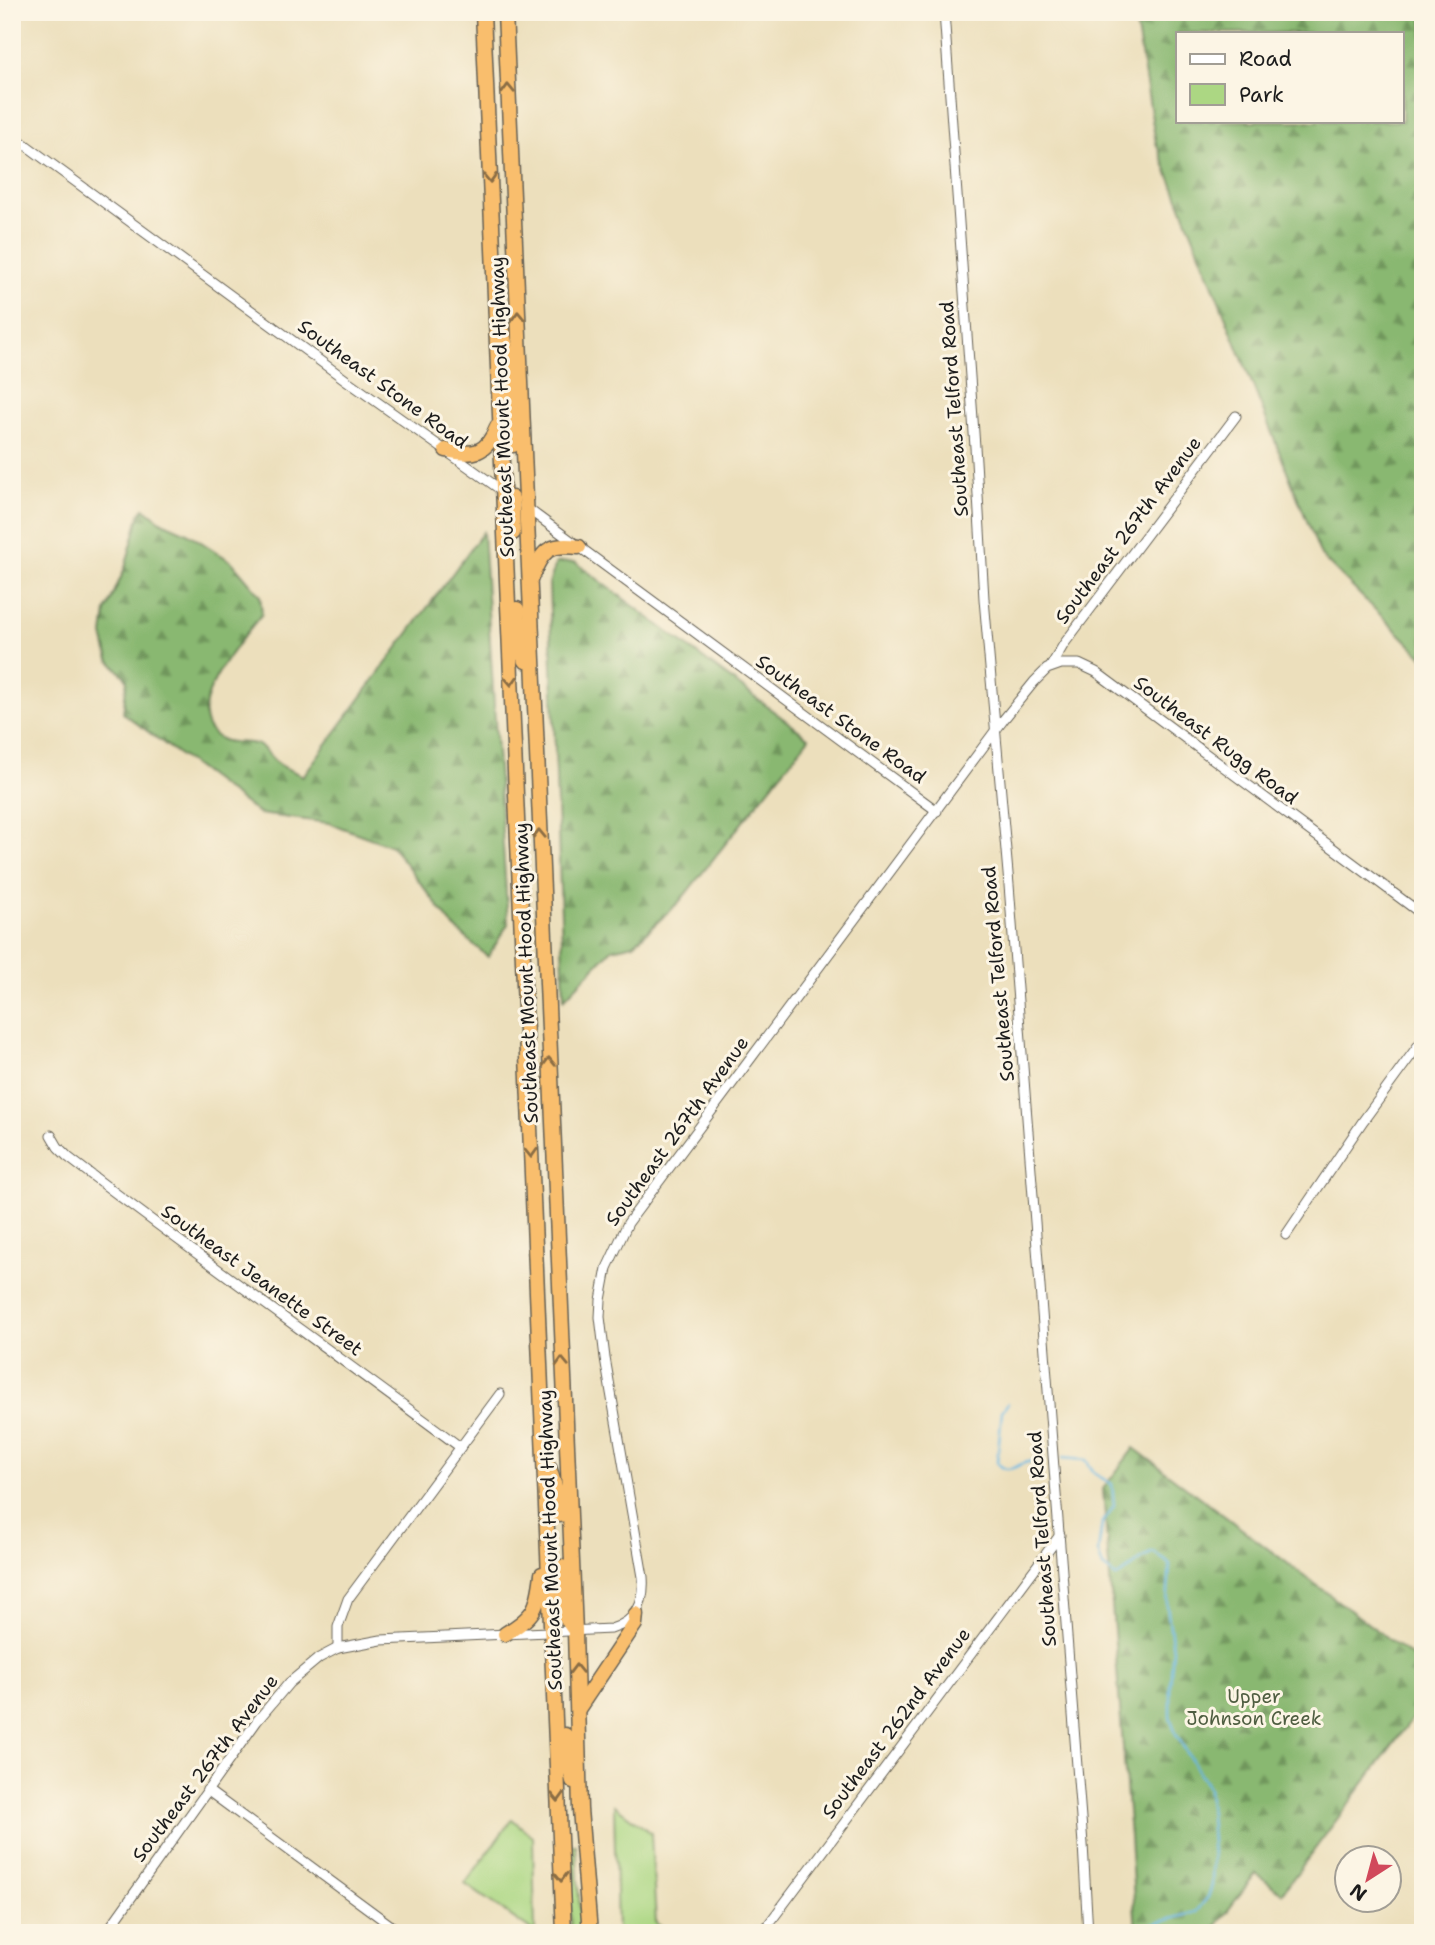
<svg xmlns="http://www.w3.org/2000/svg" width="1435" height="1945" font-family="'Shantell Sans',sans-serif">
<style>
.green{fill:#acd783;stroke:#647a50;stroke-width:2}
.forest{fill:url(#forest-firs);stroke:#526a46;stroke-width:2;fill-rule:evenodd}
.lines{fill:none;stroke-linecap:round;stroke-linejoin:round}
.stream{stroke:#67b7e2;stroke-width:2.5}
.minor-casing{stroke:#656054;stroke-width:11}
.highway-casing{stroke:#656054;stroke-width:17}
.minor{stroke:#fff;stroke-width:9}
.highway{stroke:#f9be6d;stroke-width:14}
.oneway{stroke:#8a6d44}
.labels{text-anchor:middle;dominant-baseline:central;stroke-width:6;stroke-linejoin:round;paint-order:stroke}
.street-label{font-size:19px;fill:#1c1c1c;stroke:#fcf5e5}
.park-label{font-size:19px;fill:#4e5d40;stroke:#fcf5e5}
</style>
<defs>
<pattern id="forest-firs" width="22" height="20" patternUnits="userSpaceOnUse" patternTransform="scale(1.75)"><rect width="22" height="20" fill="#89b871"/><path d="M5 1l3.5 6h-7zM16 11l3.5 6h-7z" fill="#6f955c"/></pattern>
</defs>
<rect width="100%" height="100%" fill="#fcf5e5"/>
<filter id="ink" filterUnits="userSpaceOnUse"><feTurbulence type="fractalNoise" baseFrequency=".0143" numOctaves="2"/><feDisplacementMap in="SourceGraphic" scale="14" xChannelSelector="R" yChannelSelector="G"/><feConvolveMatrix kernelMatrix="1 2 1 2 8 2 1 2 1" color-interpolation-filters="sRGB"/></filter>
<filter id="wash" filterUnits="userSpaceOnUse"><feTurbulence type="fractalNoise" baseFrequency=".00686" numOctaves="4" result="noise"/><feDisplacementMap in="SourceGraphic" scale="28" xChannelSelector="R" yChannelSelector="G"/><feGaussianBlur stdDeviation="1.57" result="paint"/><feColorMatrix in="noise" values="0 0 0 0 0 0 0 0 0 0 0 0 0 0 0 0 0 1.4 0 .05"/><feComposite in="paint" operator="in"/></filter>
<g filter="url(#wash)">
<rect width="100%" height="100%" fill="#ecdfbc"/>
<!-- green -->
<g class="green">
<path d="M 614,1805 L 651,1833 L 656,1923 L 670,1933 L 617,1933 Z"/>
<path d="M 512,1819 L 533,1837 L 535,1933 L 465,1884 Z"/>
<path d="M 568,1845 L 576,1845 L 581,1933 L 571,1933 Z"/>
</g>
<!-- forest -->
<g class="forest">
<path d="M 1134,12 L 1423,12 L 1423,657 L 1321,556 L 1156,143 ZM 1178,33 L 1402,33 L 1402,121 L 1178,121 Z"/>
<path d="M 144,508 L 162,522 L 187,533 L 232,562 L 260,595 L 262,614 C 243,638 172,716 223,740 C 234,745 251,740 260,746 C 266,749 270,757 275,761 C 282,768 294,771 303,776 L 483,532 L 508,924 L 488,957 L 454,927 L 392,846 L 329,823 L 259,814 L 123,713 L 127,679 L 109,660 L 103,635 L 106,611 L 125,568 L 140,513 Z"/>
<path d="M 575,562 L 809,738 L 680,901 L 634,944 L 612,949 L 564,999 L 549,584 L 556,563 Z"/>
<path d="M 1134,1448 L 1423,1665 L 1423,1704 L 1282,1893 L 1256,1873 L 1211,1933 L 1136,1933 L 1130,1837 L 1103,1489 Z"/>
</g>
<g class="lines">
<!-- stream -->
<g class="stream">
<path d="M 1008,1403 L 1002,1411 L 997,1462 C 1005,1473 1011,1469 1022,1464 C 1028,1461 1037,1460 1044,1459"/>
<path d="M 1063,1458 L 1086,1460 L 1095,1474 L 1112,1484 L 1114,1506 L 1102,1523 L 1098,1552 L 1103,1567 L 1116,1577 C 1131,1571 1138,1559 1153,1552 L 1170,1564 L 1167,1605 L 1173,1649 L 1170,1686 L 1170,1716 L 1176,1734 L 1208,1788 L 1213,1856 L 1212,1885 L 1208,1897 L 1196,1912 L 1147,1926 L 1143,1933"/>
</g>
</g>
</g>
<g filter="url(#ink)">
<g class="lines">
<defs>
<g id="minor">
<path d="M 944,12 L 976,461 L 984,599 L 1009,885 L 1083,1844 L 1088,1933"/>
<path d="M 12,135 L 346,380 L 504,492"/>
<path d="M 524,506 L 937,811"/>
<path d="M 1051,666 L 1064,644 L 1236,416"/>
<path d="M 51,1135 L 58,1147 L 68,1157 C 197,1256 330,1350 460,1447"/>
<path d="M 1286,1235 L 1363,1121 L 1423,1039"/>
<path d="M 338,1648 L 338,1627 L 348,1599 L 500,1394"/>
<path d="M 207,1790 L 401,1933"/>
<path d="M 106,1933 L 257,1721 L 289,1683 L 319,1658 L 338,1648 L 381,1640 L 611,1629 C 637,1621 645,1603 643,1577 L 605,1358 L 600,1317 L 601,1300 L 607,1268 L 628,1223 L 1004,719 L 1034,682 L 1047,669 L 1061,664 L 1079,664 L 1096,672 L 1423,915"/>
<path d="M 762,1933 L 1060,1535"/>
</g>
<g id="highway">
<path d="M 483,12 L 564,1933"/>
<path d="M 505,12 L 575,1631 L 580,1809 L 590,1933"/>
<path d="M 502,326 L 509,364 L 513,445"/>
<path d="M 446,450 C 473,456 486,455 497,427"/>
<path d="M 512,498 L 513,533"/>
<path d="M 530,580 C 543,551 546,543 579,547"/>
<path d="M 517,609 L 522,654 L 526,661"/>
<path d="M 549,1467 L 560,1503 L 560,1515"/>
<path d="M 562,1567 L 564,1615 L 575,1631"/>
<path d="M 505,1634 C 535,1616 538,1608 542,1574"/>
<path d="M 578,1709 L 635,1624 L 636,1614"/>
<path d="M 565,1735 L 566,1753 L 573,1781"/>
</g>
</defs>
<!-- minor casing -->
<use href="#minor" class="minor-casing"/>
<!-- highway casing -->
<use href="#highway" class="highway-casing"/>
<!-- minor -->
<use href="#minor" class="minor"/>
<!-- highway -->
<use href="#highway" class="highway"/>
</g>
<!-- one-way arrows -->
<defs><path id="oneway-chevron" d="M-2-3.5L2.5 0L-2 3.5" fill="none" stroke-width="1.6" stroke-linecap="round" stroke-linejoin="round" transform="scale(1.75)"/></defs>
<g class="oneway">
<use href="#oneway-chevron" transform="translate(508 89) rotate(-92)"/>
<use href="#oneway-chevron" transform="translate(490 178) rotate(88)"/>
<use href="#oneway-chevron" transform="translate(518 316) rotate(-92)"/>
<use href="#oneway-chevron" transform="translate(511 681) rotate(87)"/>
<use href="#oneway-chevron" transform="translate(539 834) rotate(-92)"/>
<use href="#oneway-chevron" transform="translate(549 1062) rotate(-92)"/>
<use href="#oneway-chevron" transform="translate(531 1153) rotate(88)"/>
<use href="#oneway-chevron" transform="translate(562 1362) rotate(-92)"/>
<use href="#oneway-chevron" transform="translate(576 1669) rotate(-91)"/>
<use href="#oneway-chevron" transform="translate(558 1797) rotate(88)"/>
<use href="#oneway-chevron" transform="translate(561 1877) rotate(88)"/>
</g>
</g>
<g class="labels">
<!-- street labels -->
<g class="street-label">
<text transform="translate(383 384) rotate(36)">Southeast Stone Road</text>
<text transform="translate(502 407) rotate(-92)">Southeast Mount Hood Highway</text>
<text transform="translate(954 409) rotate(-94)">Southeast Telford Road</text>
<text transform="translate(1128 530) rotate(-53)">Southeast 267th Avenue</text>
<text transform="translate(841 719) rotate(36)">Southeast Stone Road</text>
<text transform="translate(1216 740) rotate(37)">Southeast Rugg Road</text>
<text transform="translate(526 973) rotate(-92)">Southeast Mount Hood Highway</text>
<text transform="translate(998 974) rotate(-95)">Southeast Telford Road</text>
<text transform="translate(677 1131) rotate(-54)">Southeast 267th Avenue</text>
<text transform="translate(262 1280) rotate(36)">Southeast Jeanette Street</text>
<text transform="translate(1042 1539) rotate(-94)">Southeast Telford Road</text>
<text transform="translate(550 1540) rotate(-92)">Southeast Mount Hood Highway</text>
<text transform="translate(896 1723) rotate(-53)">Southeast 262nd Avenue</text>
<text transform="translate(205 1768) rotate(-53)">Southeast 267th Avenue</text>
</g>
<!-- park labels -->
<g class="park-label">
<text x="1254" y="1696">Upper<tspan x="1254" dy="22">Johnson Creek</tspan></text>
</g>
</g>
<!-- margin -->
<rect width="1435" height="1945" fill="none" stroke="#fcf5e5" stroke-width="42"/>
<!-- legend -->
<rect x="1176" y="32" width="228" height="91" fill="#fcf5e5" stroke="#a29e95" stroke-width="2"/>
<rect x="1190" y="54" width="35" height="10" fill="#ffffff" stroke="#a29e95" stroke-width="2"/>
<text x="1239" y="66" font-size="21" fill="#1c1c1c">Road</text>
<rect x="1190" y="84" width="35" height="21" fill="#acd783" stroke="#a29e95" stroke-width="2"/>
<text x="1239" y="102" font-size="21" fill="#1c1c1c">Park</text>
<!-- north arrow -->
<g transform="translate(1368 1879) rotate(216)"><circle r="33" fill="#fcf5e5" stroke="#a29e95" stroke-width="2"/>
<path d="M0-5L12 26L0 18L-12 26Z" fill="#d1495b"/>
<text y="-10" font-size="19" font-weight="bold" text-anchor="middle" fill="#1c1c1c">N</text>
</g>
</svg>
